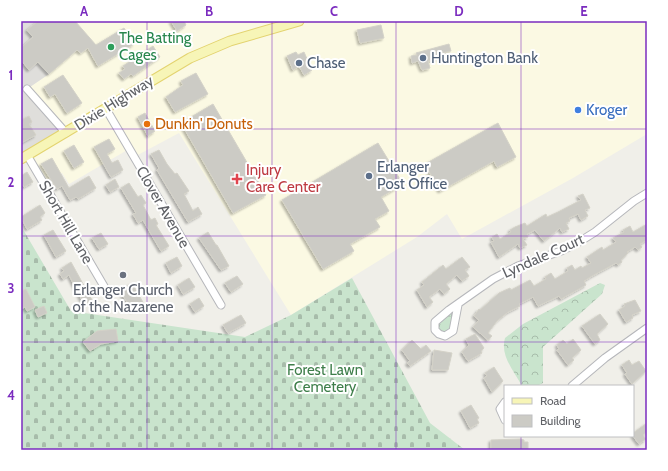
<svg xmlns="http://www.w3.org/2000/svg" width="668" height="471" font-family="Cabin,sans-serif">
<style>
.commercial{fill:#fbf9e3}
.industrial{fill:#dfdedb}
.grass{fill:url(#grass-tufts)}
.forest{fill:url(#forest-crowns)}
.cemetery{fill:url(#cemetery-stones)}
.building{fill:#cccbc5;stroke:#d4d2c8;filter:url(#shadow)}
.lines{fill:none;stroke-linecap:round;stroke-linejoin:round}
.minor-casing{stroke:#b6b7bb;stroke-width:9}
.major-casing{stroke:#e3d36f;stroke-width:11}
.minor{stroke:#fff;stroke-width:7}
.major{stroke:#f7f5b7;stroke-width:9}
.grid{fill:none;stroke:#7b2cbf;stroke-width:1;stroke-opacity:0.55}
.leisure-dot{fill:#2e9e5b;stroke:#fff;stroke-width:1.5}
.service-dot{fill:#5c6f8a;stroke:#fff;stroke-width:1.5}
.shop-dot{fill:#3f7fe0;stroke:#fff;stroke-width:1.5}
.food-dot{fill:#e8710a;stroke:#fff;stroke-width:1.5}
.health-dot{fill:#e0444e;stroke:#fff;stroke-width:1.5}
.worship-dot{fill:#6b7280;stroke:#fff;stroke-width:1.5}
.labels{text-anchor:middle;dominant-baseline:central;stroke-width:4;stroke-linejoin:round;paint-order:stroke}
.leisure-label{font-size:15px;fill:#27864d;stroke:#fff;text-anchor:start}
.service-label{font-size:15px;fill:#4e5e75;stroke:#fff;text-anchor:start}
.street-label{font-size:15px;fill:#606267;stroke:#fff}
.shop-label{font-size:15px;fill:#366cbe;stroke:#fff;text-anchor:start}
.food-label{font-size:15px;fill:#c56008;stroke:#fff;text-anchor:start}
.health-label{font-size:15px;fill:#be3a42;stroke:#fff;text-anchor:start}
.worship-label{font-size:15px;fill:#5b616d;stroke:#fff}
.park-label{font-size:15px;fill:#3f7f4b;stroke:#fff}
.neatline{fill:none;stroke:#7b2cbf;stroke-width:1.5}
.grid-label{font-size:13px;text-anchor:middle;font-weight:bold;fill:#7b2cbf}
</style>
<defs>
<pattern id="grass-tufts" width="24" height="20" patternUnits="userSpaceOnUse"><rect width="24" height="20" fill="#c9e4cd"/><path d="M3 7l-1-3M5 7V3M7 7l1-3M15 17l-1-3M17 17v-4M19 17l1-3" fill="none" stroke="#a7bcaa"/></pattern>
<pattern id="forest-crowns" width="20" height="18" patternUnits="userSpaceOnUse"><rect width="20" height="18" fill="#c9e4cd"/><path d="M2 6a3 3 0 1 1 6 0M12 15a3 3 0 1 1 6 0" fill="none" stroke="#a7bcaa"/></pattern>
<pattern id="cemetery-stones" width="16" height="16" patternUnits="userSpaceOnUse"><rect width="16" height="16" fill="#c9e4cd"/><path d="M2 7V4a2 2 0 0 1 4 0v3zM10 15v-3a2 2 0 0 1 4 0v3z" fill="#a7bcaa"/></pattern>
<filter id="shadow"><feDropShadow dx="-2" dy="2" stdDeviation="1" flood-color="#0004"/></filter>
</defs>
<rect width="100%" height="100%" fill="#f0efe9"/>
<!-- commercial -->
<path class="commercial" d="M 42,21 L 647,21 L 647,134 L 573,178 L 462,239 L 447,214 L 417,237 L 291,315 L 179,133 L 134,157 L 129,149 L 69,184 L 62,173 L 43,182 L 27,155 L 27,89 L 49,74 L 72,54 Z"/>
<!-- industrial -->
<path class="industrial" d="M 21,21 L 42,21 L 72,54 L 49,74 L 27,89 L 66,133 L 21,159 Z"/>
<!-- grass -->
<path class="grass" d="M 454,309 L 450,331 L 442,333 L 438,329 L 437,324 Z"/>
<!-- forest -->
<path class="forest" d="M 600,283 L 605,285 L 602,294 L 543,347 L 543,383 L 537,386 L 522,386 C 513,370 500,355 505,338 L 523,324 Z"/>
<!-- cemetery -->
<path class="cemetery" d="M 21,226 L 71,311 L 245,337 L 291,315 L 352,278 L 430,423 L 465,450 L 21,450 Z"/>
<!-- building -->
<g class="building">
<path d="M 38,21 L 75,21 L 96,45 L 124,28 L 134,44 L 98,66 L 88,48 L 81,53 L 77,50 L 49,74 L 38,62 L 29,70 L 21,60 L 21,48 L 33,37 L 27,30 Z"/>
<path d="M 171,21 L 184,21 L 186,25 L 177,31 Z"/>
<path d="M 381,25 L 384,38 L 360,43 L 357,30 Z"/>
<path d="M 449,44 L 451,51 L 437,54 L 438,59 L 428,61 L 430,68 L 422,70 L 418,61 L 412,63 L 411,56 L 417,55 L 416,53 Z"/>
<path d="M 153,46 L 160,57 L 133,76 L 131,74 L 124,79 L 119,73 L 125,69 L 123,66 Z"/>
<path d="M 296,52 L 298,55 L 304,52 L 312,70 L 304,75 L 299,66 L 293,70 L 287,56 Z"/>
<path d="M 196,73 L 208,94 L 175,112 L 166,97 L 183,85 L 181,81 Z"/>
<path d="M 63,75 L 82,103 L 67,113 L 55,94 L 50,97 L 44,87 Z"/>
<path d="M 213,104 L 266,195 L 233,213 L 181,123 Z"/>
<path d="M 145,113 L 155,131 L 148,136 L 138,117 Z"/>
<path d="M 29,116 L 32,122 L 29,124 L 36,135 L 21,143 L 21,125 L 23,124 L 21,120 Z"/>
<path d="M 498,123 L 516,157 L 497,167 L 494,161 L 440,191 L 425,164 Z"/>
<path d="M 109,139 L 115,149 L 107,154 L 112,163 L 118,160 L 123,170 L 111,177 L 94,147 Z"/>
<path d="M 378,143 L 403,184 L 381,197 L 389,211 L 375,219 L 380,227 L 350,244 L 354,251 L 323,269 L 282,200 Z"/>
<path d="M 74,145 L 84,162 L 74,168 L 64,151 Z"/>
<path d="M 159,150 L 167,164 L 175,174 L 177,173 L 189,191 L 184,194 L 193,211 L 198,207 L 202,214 L 188,222 L 157,170 L 159,168 L 151,154 Z"/>
<path d="M 52,158 L 69,188 L 89,176 L 96,188 L 78,199 L 76,197 L 70,200 L 62,186 L 57,189 L 41,164 Z"/>
<path d="M 27,172 L 33,182 L 24,187 L 21,182 L 21,176 Z"/>
<path d="M 115,179 L 119,187 L 110,192 L 106,185 Z"/>
<path d="M 129,183 L 138,197 L 141,195 L 146,203 L 143,205 L 151,220 L 155,218 L 158,224 L 156,225 L 169,246 L 161,251 L 143,220 L 138,223 L 133,214 L 136,213 L 121,188 Z"/>
<path d="M 583,194 L 590,208 L 585,210 L 588,216 L 581,220 L 578,214 L 569,218 L 570,221 L 566,223 L 569,229 L 562,232 L 560,228 L 544,241 L 535,230 L 527,234 L 528,237 L 523,239 L 527,245 L 520,248 L 518,244 L 499,257 L 491,242 L 494,241 L 492,237 L 497,234 L 500,239 L 511,232 L 510,230 L 515,227 L 525,223 L 527,226 L 546,214 L 547,217 L 558,212 L 581,200 L 578,196 Z"/>
<path d="M 40,205 L 45,213 L 40,217 L 42,220 L 27,229 L 21,217 Z"/>
<path d="M 647,224 L 647,240 L 640,244 L 642,247 L 638,250 L 635,247 L 627,252 L 628,253 L 621,260 L 622,262 L 618,265 L 616,263 L 592,276 L 584,281 L 586,285 L 561,299 L 559,296 L 538,306 L 533,297 L 519,304 L 520,306 L 508,312 L 497,321 L 488,333 L 492,336 L 488,340 L 473,327 L 479,320 L 474,316 L 479,309 L 480,310 L 499,293 L 510,288 L 511,290 L 530,280 L 534,286 L 546,279 L 545,277 L 551,273 L 555,279 L 568,271 L 567,268 L 572,265 L 575,270 L 581,266 L 582,268 L 591,263 L 587,257 L 602,247 L 603,250 L 616,242 L 613,238 L 624,232 L 623,230 L 630,226 L 633,232 Z"/>
<path d="M 53,230 L 66,251 L 56,257 L 44,235 Z"/>
<path d="M 208,232 L 216,245 L 217,245 L 229,266 L 221,270 L 199,238 Z"/>
<path d="M 101,233 L 108,244 L 99,249 L 92,238 Z"/>
<path d="M 177,257 L 182,266 L 171,273 L 166,263 Z"/>
<path d="M 462,257 L 470,267 L 465,270 L 469,276 L 462,281 L 457,275 L 446,284 L 450,289 L 444,294 L 440,289 L 429,297 L 433,302 L 427,307 L 417,290 L 424,285 L 422,282 L 443,265 L 446,269 Z"/>
<path d="M 71,262 L 92,300 L 84,304 L 69,275 L 63,279 L 60,274 L 64,271 L 62,268 Z"/>
<path d="M 237,276 L 243,284 L 231,292 L 225,283 Z"/>
<path d="M 189,278 L 195,287 L 183,294 L 178,285 Z"/>
<path d="M 132,283 L 144,304 L 132,311 L 120,290 Z"/>
<path d="M 26,289 L 35,307 L 27,311 L 25,307 L 21,309 L 21,291 Z"/>
<path d="M 199,298 L 204,306 L 195,312 L 190,304 Z"/>
<path d="M 635,300 L 641,311 L 632,315 L 633,318 L 626,322 L 619,310 L 625,306 L 624,304 Z"/>
<path d="M 44,306 L 47,313 L 38,317 L 35,310 Z"/>
<path d="M 600,314 L 608,324 L 597,334 L 600,340 L 595,344 L 582,326 Z"/>
<path d="M 241,315 L 246,323 L 228,333 L 223,325 Z"/>
<path d="M 116,329 L 118,341 L 101,344 L 90,351 L 83,342 L 97,331 Z"/>
<path d="M 475,334 L 484,348 L 481,351 L 482,353 L 468,361 L 462,352 L 469,345 L 466,339 Z"/>
<path d="M 573,339 L 581,350 L 572,358 L 574,360 L 568,365 L 557,350 L 559,349 L 557,345 L 563,340 L 567,344 Z"/>
<path d="M 412,340 L 421,349 L 426,345 L 431,351 L 410,366 L 407,363 L 410,361 L 402,350 Z"/>
<path d="M 434,350 L 452,353 L 448,370 L 432,370 Z"/>
<path d="M 629,360 L 632,365 L 639,361 L 646,371 L 632,384 L 625,374 L 627,373 L 622,365 Z"/>
<path d="M 494,367 L 503,381 L 492,392 L 484,378 L 487,376 L 485,373 Z"/>
<path d="M 471,405 L 479,418 L 477,419 L 479,423 L 470,428 L 461,411 Z"/>
<path d="M 647,423 L 647,432 L 643,435 L 646,439 L 639,444 L 633,436 L 633,433 Z"/>
<path d="M 520,439 L 524,440 L 524,442 L 528,442 L 528,450 L 491,450 L 491,440 Z"/>
</g>
<g class="lines">
<defs>
<g id="minor">
<path d="M 27,89 L 66,133"/>
<path d="M 106,109 L 221,305"/>
<path d="M 27,155 L 105,288"/>
<path d="M 458,305 L 453,331 L 445,336 L 439,334 L 435,330 L 435,322 L 449,310 L 493,279 L 518,266 L 561,251 L 579,242 L 595,232 L 634,201 L 647,193"/>
<path d="M 572,386 L 605,358 L 647,328"/>
<path d="M 505,402 L 500,409 L 505,420"/>
</g>
<path id="major" d="M 21,159 L 190,58 L 230,41 L 299,21"/>
</defs>
<!-- minor casing -->
<use href="#minor" class="minor-casing"/>
<!-- major casing -->
<use href="#major" class="major-casing"/>
<!-- minor -->
<use href="#minor" class="minor"/>
<!-- major -->
<use href="#major" class="major"/>
</g>
<!-- grid -->
<path class="grid" d="M 147,21 L 147,450M 272,21 L 272,450M 396,21 L 396,450M 521,21 L 521,386M 21,129 L 647,129M 21,236 L 647,236M 21,342 L 647,342M 521,436 L 521,450"/>
<!-- markers -->
<circle class="leisure-dot" cx="111" cy="47" r="4"/>
<g class="service-dot">
<circle cx="423" cy="58" r="4"/>
<circle cx="299" cy="63" r="4"/>
<circle cx="369" cy="176" r="4"/>
</g>
<circle class="shop-dot" cx="578" cy="110" r="4"/>
<circle class="food-dot" cx="147" cy="124" r="4"/>
<path class="health-dot" d="M235 173h4v4h4v4h-4v4h-4v-4h-4v-4h4z"/>
<circle class="worship-dot" cx="123" cy="275" r="4"/>
<g class="labels">
<!-- leisure labels -->
<g class="leisure-label">
<text x="119" y="38">The Batting<tspan x="119" dy="17">Cages</tspan></text>
</g>
<!-- service labels -->
<g class="service-label">
<text x="431" y="58">Huntington Bank</text>
<text x="307" y="63">Chase</text>
<text x="377" y="167">Erlanger<tspan x="377" dy="17">Post Office</tspan></text>
</g>
<!-- street labels -->
<g class="street-label">
<text transform="translate(114 103) rotate(-32)">Dixie Highway</text>
<text transform="translate(163 207) rotate(60)">Clover Avenue</text>
<text transform="translate(66 222) rotate(60)">Short Hill Lane</text>
<text transform="translate(543 256) rotate(-24)">Lyndale Court</text>
</g>
<!-- shop labels -->
<g class="shop-label">
<text x="586" y="110">Kroger</text>
</g>
<!-- food labels -->
<g class="food-label">
<text x="155" y="124">Dunkin' Donuts</text>
</g>
<!-- health labels -->
<g class="health-label">
<text x="246" y="170">Injury<tspan x="246" dy="17">Care Center</tspan></text>
</g>
<!-- worship labels -->
<g class="worship-label">
<text x="123" y="290">Erlanger Church<tspan x="123" dy="17">of the Nazarene</tspan></text>
</g>
<!-- park labels -->
<g class="park-label">
<text x="325" y="370">Forest Lawn<tspan x="325" dy="17">Cemetery</tspan></text>
</g>
</g>
<!-- border -->
<rect width="668" height="471" fill="none" stroke="#ffffff" stroke-width="44"/>
<!-- legend -->
<rect x="504" y="385" width="130" height="52" fill="#ffffff" stroke="#bfc0c2"/>
<rect x="512" y="398" width="20" height="6" fill="#f7f5b7" stroke="#bfc0c2"/>
<text x="540" y="405" font-size="12" fill="#606267">Road</text>
<rect x="512" y="415" width="20" height="12" fill="#cccbc5" stroke="#bfc0c2"/>
<text x="540" y="425" font-size="12" fill="#606267">Building</text>
<rect x="22" y="22" width="624" height="427" class="neatline"/>
<g class="grid-label">
<text x="84" y="16">A</text>
<text x="209" y="16">B</text>
<text x="334" y="16">C</text>
<text x="459" y="16">D</text>
<text x="584" y="16">E</text>
<text x="11" y="80">1</text>
<text x="11" y="187">2</text>
<text x="11" y="293">3</text>
<text x="11" y="400">4</text>
</g>
</svg>
